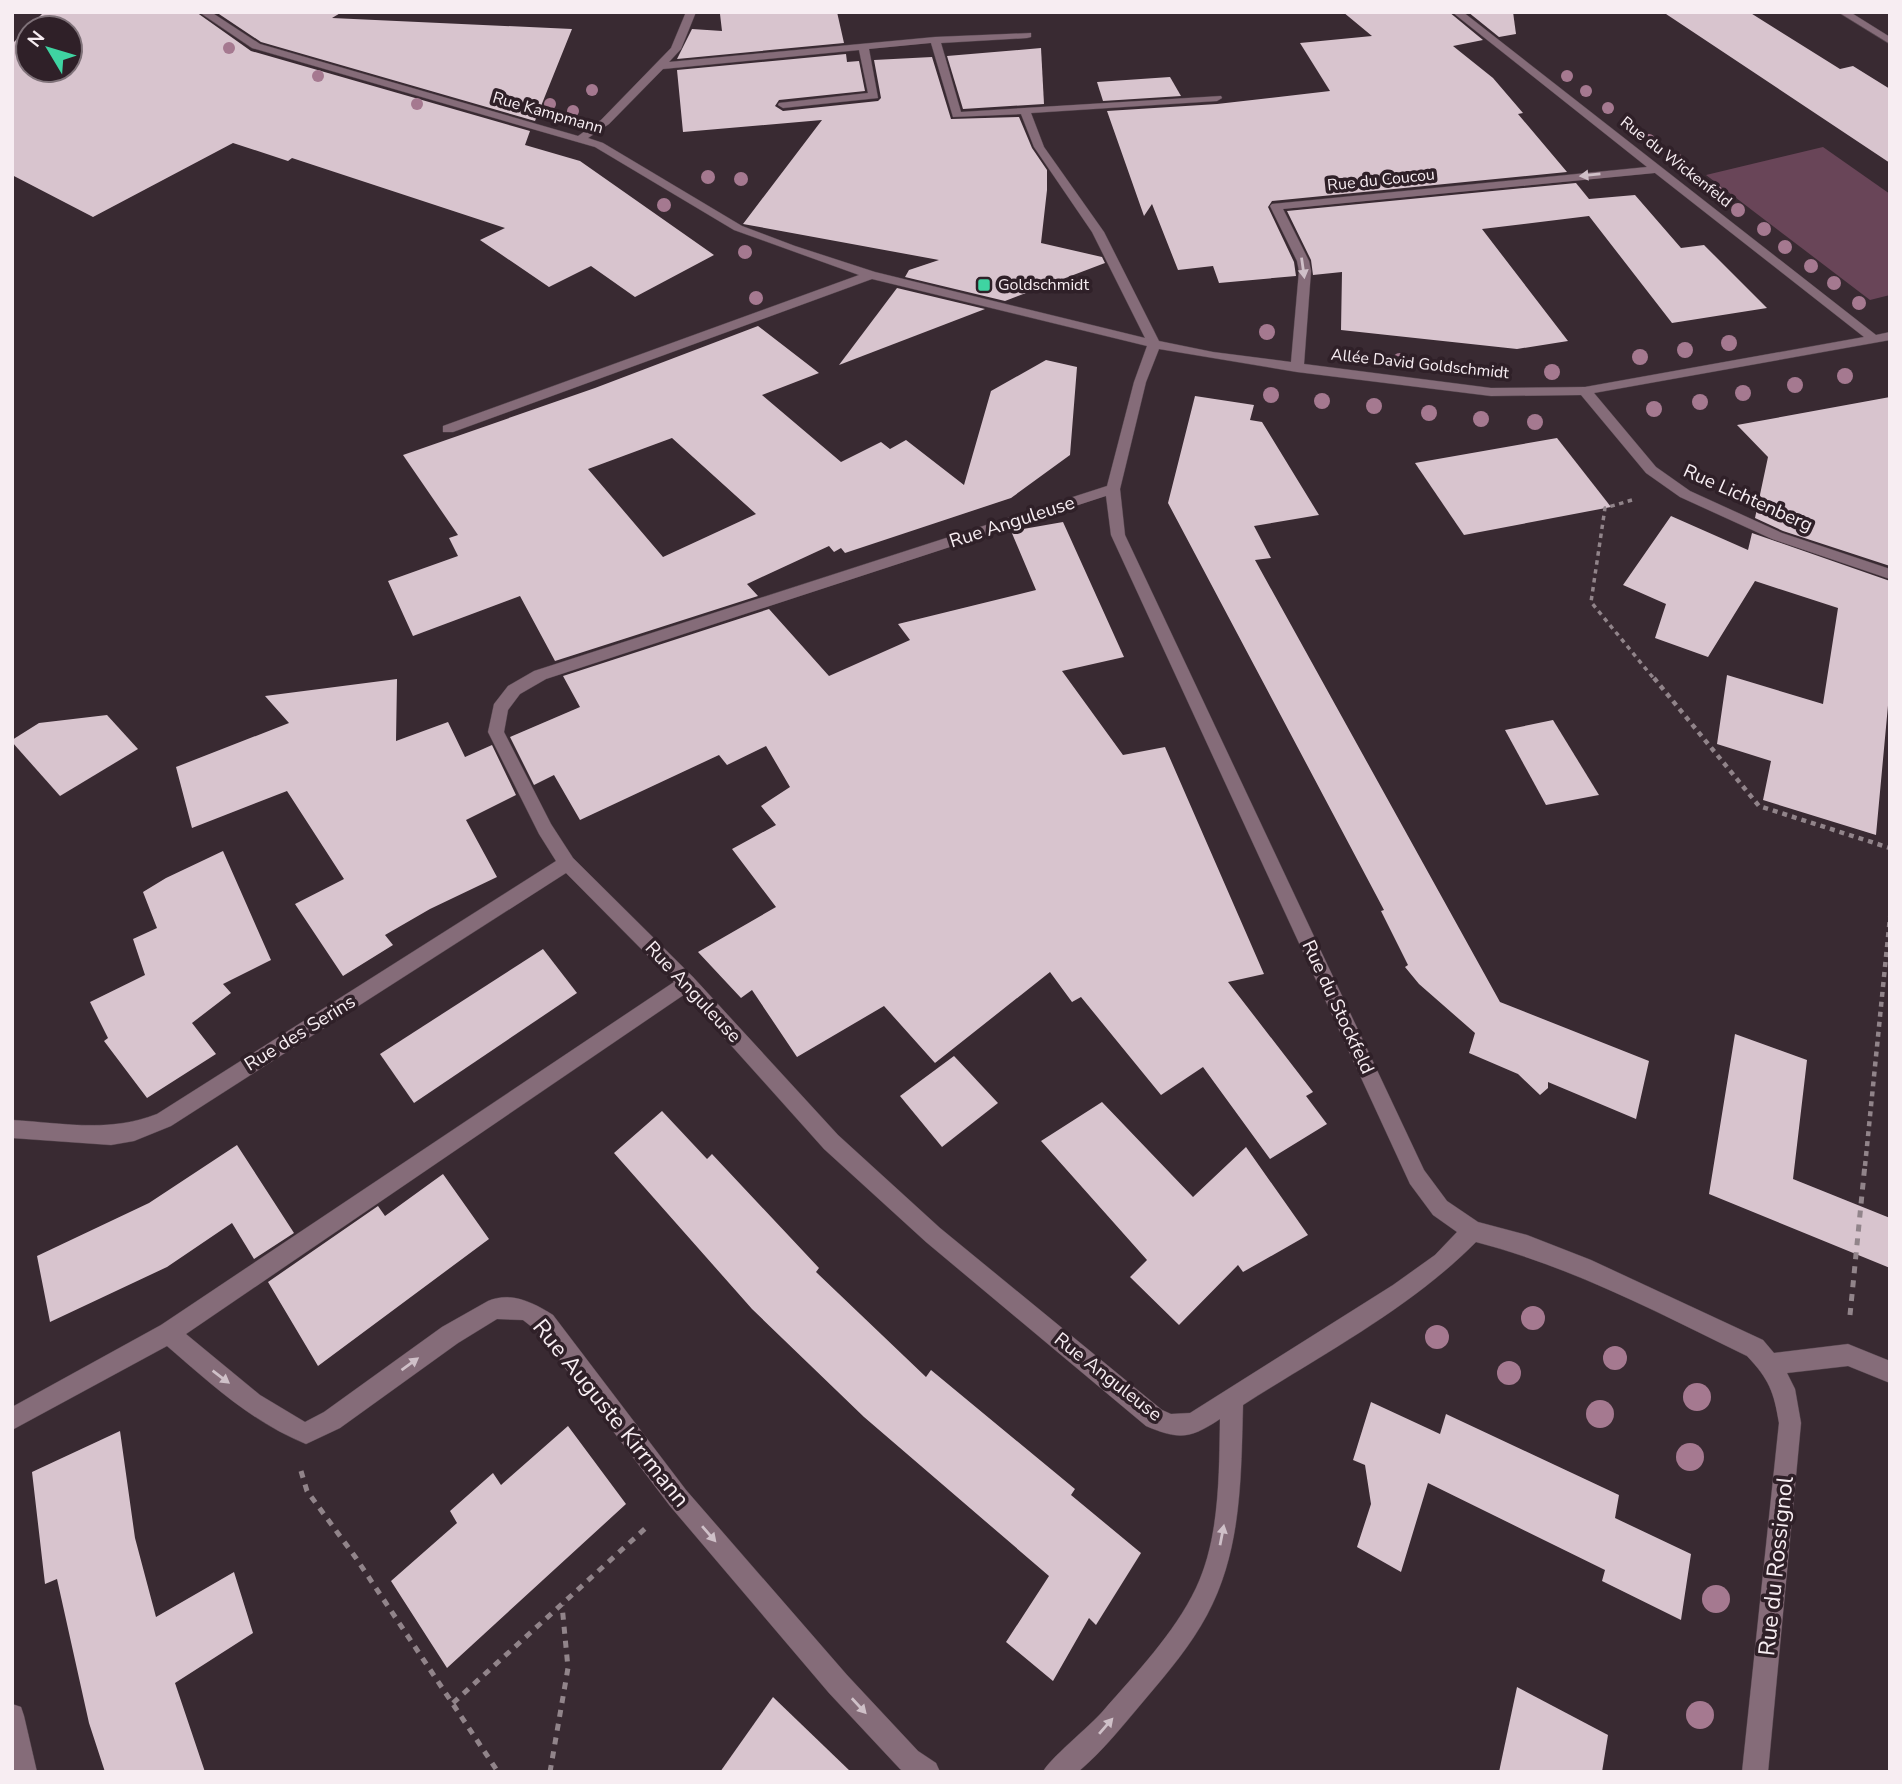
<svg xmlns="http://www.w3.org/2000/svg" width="1902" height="1784" font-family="'Nunito Sans',sans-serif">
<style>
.green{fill:#694558}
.building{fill:#d8c4ce;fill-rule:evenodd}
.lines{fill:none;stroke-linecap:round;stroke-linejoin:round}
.minor-casing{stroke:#54454d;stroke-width:1}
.path-far2{stroke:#91848a;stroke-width:3.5;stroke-dasharray:4.5 4.5;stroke-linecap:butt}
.path-far1{stroke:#91848a;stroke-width:4.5;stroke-dasharray:5 5;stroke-linecap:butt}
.path{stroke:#91848a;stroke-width:5;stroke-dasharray:7 7;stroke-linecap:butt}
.minor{fill:#856c79;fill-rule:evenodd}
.tree{fill:#a57990}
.oneway{fill:#cfc0c8}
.poi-dot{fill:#3fd4a2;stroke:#2f2028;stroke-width:2.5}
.labels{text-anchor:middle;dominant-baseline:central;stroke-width:7;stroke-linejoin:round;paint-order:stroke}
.far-street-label{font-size:16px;fill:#f7edf2;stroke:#2f2028}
.far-poi-label{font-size:16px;fill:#f7edf2;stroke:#2f2028;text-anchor:start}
.street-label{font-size:19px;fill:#f7edf2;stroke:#2f2028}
.near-street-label{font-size:23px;fill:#f7edf2;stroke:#2f2028}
</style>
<rect width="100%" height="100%" fill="#392a32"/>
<!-- green -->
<path class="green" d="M 1823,147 L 1890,194 L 1890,295 L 1870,300 L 1706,175 Z"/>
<!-- building -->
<g class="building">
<path d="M 44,12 L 196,12 L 251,51 L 530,131 L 525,145 L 580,161 L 714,255 L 635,297 L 591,266 L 549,287 L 480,240 L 505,228 L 292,158 L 288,161 L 233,143 L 93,217 L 12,175 L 12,44 L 28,28 L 28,70 L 70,70 L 70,28 L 28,28 Z"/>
<path d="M 216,12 L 342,12 L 332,18 L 572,29 L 535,121 L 261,42 Z"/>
<path d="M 746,12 L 837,12 L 844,43 L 677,59 L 692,29 L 722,31 L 720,14 Z"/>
<path d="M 1343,12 L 1449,12 L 1483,40 L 1453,46 L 1493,78 L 1523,113 L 1518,114 L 1567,172 L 1272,201 L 1268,207 L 1294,262 L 1296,276 L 1219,283 L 1213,266 L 1178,270 L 1152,204 L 1144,216 L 1107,111 L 1217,104 L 1330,91 L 1300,43 L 1372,36 Z"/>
<path d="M 1468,12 L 1513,12 L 1516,34 L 1499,37 Z"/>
<path d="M 1663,12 L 1749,12 L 1840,69 L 1853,66 L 1890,89 L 1890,163 Z"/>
<path d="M 1041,48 L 1044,104 L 963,109 L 947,56 Z"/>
<path d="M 846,54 L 847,62 L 859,61 L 865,91 L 779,100 L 775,106 L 783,111 L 878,101 L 881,98 L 874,60 L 932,57 L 951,119 L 1019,117 L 1032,148 L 1047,170 L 1047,190 L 1041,243 L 1102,257 L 1105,263 L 1005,301 L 905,277 L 909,270 L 939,260 L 743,224 L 822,120 L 683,132 L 677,70 Z"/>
<path d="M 1170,77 L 1181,96 L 1103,101 L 1097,82 Z"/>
<path d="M 1576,183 L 1589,199 L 1635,195 L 1681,248 L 1704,245 L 1767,308 L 1672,323 L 1589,216 L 1482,229 L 1568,341 L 1517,349 L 1341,330 L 1342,272 L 1313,275 L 1311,260 L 1287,211 Z"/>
<path d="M 897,288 L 985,309 L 839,365 Z"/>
<path d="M 758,326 L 819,373 L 762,395 L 841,462 L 881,442 L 890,449 L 906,440 L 964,485 L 991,391 L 1046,360 L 1077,367 L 1070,455 L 1011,498 L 845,553 L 841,548 L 834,552 L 829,546 L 747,584 L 758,596 L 555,661 L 520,596 L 413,636 L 388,581 L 458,556 L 449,538 L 458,535 L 403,455 L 595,388 ZM 672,438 L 756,514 L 663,557 L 588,469 Z"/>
<path d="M 1195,396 L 1254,405 L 1250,420 L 1262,422 L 1319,515 L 1254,526 L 1271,558 L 1255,560 L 1500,1002 L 1649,1061 L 1636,1119 L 1548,1082 L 1548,1088 L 1540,1095 L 1518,1074 L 1469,1053 L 1475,1033 L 1419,984 L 1405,967 L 1408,965 L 1381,911 L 1384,910 L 1168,503 Z"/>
<path d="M 1890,397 L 1890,566 L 1783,531 L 1755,518 L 1768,457 L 1737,425 Z"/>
<path d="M 1557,438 L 1611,507 L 1464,535 L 1415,463 Z"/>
<path d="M 1671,516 L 1748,550 L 1752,533 L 1890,581 L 1890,684 L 1876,835 L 1763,800 L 1771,761 L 1717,744 L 1727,675 L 1823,704 L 1838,608 L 1755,581 L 1708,657 L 1655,638 L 1666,604 L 1623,585 Z"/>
<path d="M 1063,522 L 1124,657 L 1062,671 L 1123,755 L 1165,747 L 1264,974 L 1228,982 L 1313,1092 L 1306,1096 L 1327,1124 L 1270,1159 L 1203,1067 L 1161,1095 L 1081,997 L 1072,1002 L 1050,972 L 935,1063 L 884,1006 L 797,1057 L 752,990 L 741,998 L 698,952 L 776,907 L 732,849 L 776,825 L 761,806 L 790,787 L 766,746 L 727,765 L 719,755 L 580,820 L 554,775 L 534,785 L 510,737 L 580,707 L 563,676 L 769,609 L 829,676 L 910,640 L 898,624 L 1036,590 L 1011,531 Z"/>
<path d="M 397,679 L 396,741 L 448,722 L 465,757 L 492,745 L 516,795 L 466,820 L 497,877 L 430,909 L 385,935 L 393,945 L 343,976 L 295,904 L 344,879 L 287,791 L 192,828 L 176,767 L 289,723 L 265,696 Z"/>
<path d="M 107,715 L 138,749 L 60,796 L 12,742 L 12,740 L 39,723 Z"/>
<path d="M 1553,720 L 1599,795 L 1546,805 L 1505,730 Z"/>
<path d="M 223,851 L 271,960 L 223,984 L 231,993 L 192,1023 L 216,1054 L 147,1098 L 104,1041 L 108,1038 L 90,1002 L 145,975 L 133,939 L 157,928 L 143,892 L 166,878 Z"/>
<path d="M 543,949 L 577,993 L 414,1103 L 380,1054 Z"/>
<path d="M 1735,1034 L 1807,1060 L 1793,1179 L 1890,1218 L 1890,1268 L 1709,1194 Z"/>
<path d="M 954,1056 L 998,1103 L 942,1147 L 900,1096 Z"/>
<path d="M 1102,1102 L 1193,1197 L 1246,1147 L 1308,1235 L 1243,1272 L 1238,1265 L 1179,1325 L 1130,1277 L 1147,1260 L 1041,1141 Z"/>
<path d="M 662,1111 L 707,1159 L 712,1154 L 819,1268 L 816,1272 L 926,1377 L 931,1370 L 1075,1489 L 1071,1495 L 1141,1553 L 1096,1625 L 1089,1618 L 1053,1681 L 1006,1642 L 1049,1576 L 864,1417 L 752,1309 L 614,1153 Z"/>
<path d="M 237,1145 L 294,1233 L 254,1259 L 232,1223 L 167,1267 L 50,1322 L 37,1256 L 149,1203 Z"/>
<path d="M 443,1174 L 489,1239 L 318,1366 L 268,1282 L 378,1206 L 385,1216 Z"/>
<path d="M 1371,1402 L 1440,1434 L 1446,1414 L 1619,1495 L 1615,1518 L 1691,1554 L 1681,1620 L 1602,1581 L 1605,1570 L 1428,1483 L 1401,1572 L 1357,1547 L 1371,1504 L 1365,1465 L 1353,1460 Z"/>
<path d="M 568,1426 L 626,1504 L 447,1668 L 391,1581 L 457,1523 L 450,1511 L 493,1473 L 501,1485 Z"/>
<path d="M 120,1431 L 135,1538 L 156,1617 L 234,1572 L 253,1633 L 175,1683 L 205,1772 L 105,1772 L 89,1723 L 57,1579 L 45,1584 L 32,1472 Z"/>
<path d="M 1517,1687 L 1608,1735 L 1602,1772 L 1499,1772 Z"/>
<path d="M 773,1697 L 851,1772 L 720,1772 Z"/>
</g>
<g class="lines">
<defs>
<g id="minor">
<path d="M 199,12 L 211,12 L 260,44 L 578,136 L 601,120 L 671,48 L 686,12 L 696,12 L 681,49 L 669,62 L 935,37 L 1031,33 L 1031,37 L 1027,38 L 941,43 L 961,112 L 1221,96 L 1222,98 L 1217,101 L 1031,113 L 1044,147 L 1104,232 L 1159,341 L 1213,352 L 1291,362 L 1299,271 L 1297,261 L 1270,206 L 1272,204 L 1647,167 L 1452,12 L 1463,12 L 1876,335 L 1890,332 L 1890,340 L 1594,393 L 1656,467 L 1690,491 L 1782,533 L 1890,569 L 1890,579 L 1772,539 L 1680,497 L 1646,473 L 1581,395 L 1491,396 L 1297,372 L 1159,349 L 1146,382 L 1120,489 L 1125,535 L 1424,1170 L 1447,1201 L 1478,1222 L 1527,1235 L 1591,1260 L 1763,1340 L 1774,1353 L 1848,1344 L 1890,1361 L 1890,1383 L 1848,1366 L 1787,1373 L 1795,1389 L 1801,1423 L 1768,1772 L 1742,1772 L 1779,1423 C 1774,1392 1769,1379 1747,1356 C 1659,1313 1572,1267 1476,1242 C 1411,1308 1321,1355 1243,1405 C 1241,1476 1242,1550 1207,1615 C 1191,1645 1169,1671 1147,1697 C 1125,1723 1104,1750 1078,1772 L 1043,1772 C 1048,1760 1090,1726 1103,1711 C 1136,1673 1174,1634 1196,1588 C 1220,1537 1219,1474 1220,1419 C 1190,1439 1179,1440 1146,1426 L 926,1242 L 824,1149 L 685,994 L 186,1334 L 260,1395 L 305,1422 L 324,1412 L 442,1327 L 488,1301 C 511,1291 534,1303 553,1315 L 686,1490 L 847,1675 L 918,1751 L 936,1763 L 940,1772 L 904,1772 L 900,1769 L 829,1693 L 670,1506 L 537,1331 L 523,1320 L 497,1319 L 458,1343 L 340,1428 L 306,1444 C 252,1422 211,1384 167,1346 L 12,1430 L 12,1407 L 161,1325 L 674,982 L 566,873 L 171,1126 L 134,1141 L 111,1145 L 12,1138 L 12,1120 C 64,1123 108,1133 157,1114 L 556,861 L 539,834 L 488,732 L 494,704 L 508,686 L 534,671 L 1107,486 L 1134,382 L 1147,346 L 872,279 L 453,432 L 443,432 L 443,426 L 859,275 L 734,230 L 595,147 L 252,48 ZM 931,43 L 953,117 L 1021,114 L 1034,147 L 1092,232 L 1145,338 L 875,272 L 795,246 L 742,226 L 603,143 L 588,138 L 609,124 L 663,69 L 859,50 L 868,93 L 779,103 L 778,105 L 783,108 L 878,98 L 869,49 ZM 1655,173 L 1864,337 L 1585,387 L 1491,388 L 1304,364 L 1311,271 L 1309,261 L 1283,209 ZM 1106,496 L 1111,535 L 1410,1184 L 1433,1215 L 1457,1232 L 1435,1255 L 1393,1285 L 1190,1413 L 1171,1414 L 1162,1410 L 940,1228 L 838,1135 L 693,977 L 573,858 L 551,824 L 504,732 L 508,710 L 520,694 L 546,679 Z"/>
<path d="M 1838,12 L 1850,12 L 1890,37 L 1890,44 Z"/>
<path d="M 12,1704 L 21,1707 L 24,1716 L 37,1772 L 12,1772 Z"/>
</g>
</defs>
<!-- minor casing -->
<use href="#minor" class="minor-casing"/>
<!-- path-far2 -->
<path class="path-far2" d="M 1632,500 L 1605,508 L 1591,602 L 1655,680"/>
<!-- path-far1 -->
<g class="path-far1">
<path d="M 1654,678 L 1759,806 L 1890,848"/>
<path d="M 1865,1166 L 1890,917"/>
</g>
<!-- path -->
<g class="path">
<path d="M 1850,1315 L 1865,1164"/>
<path d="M 301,1471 L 307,1491 L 356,1558 L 498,1772"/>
<path d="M 453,1703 L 649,1525"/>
<path d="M 550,1772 L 568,1668 L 562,1605"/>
</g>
<!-- minor -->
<use href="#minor" class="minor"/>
</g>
<!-- trees -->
<g class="tree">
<circle cx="229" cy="48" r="6"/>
<circle cx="318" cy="76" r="6"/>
<circle cx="1567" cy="76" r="6"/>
<circle cx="592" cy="90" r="6"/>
<circle cx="1586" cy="91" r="6"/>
<circle cx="417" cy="104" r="6"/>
<circle cx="550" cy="104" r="6"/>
<circle cx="1608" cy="108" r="6"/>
<circle cx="573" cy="111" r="6"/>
<circle cx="1629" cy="124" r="6"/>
<circle cx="1649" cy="140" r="6"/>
<circle cx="1675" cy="159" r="7"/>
<circle cx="708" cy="177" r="7"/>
<circle cx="741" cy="179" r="7"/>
<circle cx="1716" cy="192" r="7"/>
<circle cx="664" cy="205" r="7"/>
<circle cx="1738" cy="210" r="7"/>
<circle cx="1764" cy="229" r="7"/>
<circle cx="1785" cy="247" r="7"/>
<circle cx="745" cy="252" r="7"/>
<circle cx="1811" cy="266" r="7"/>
<circle cx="1834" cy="283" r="7"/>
<circle cx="756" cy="298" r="7"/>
<circle cx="1859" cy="303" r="7"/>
<circle cx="1267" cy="332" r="8"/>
<circle cx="1729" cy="343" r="8"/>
<circle cx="1685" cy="350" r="8"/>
<circle cx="1640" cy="357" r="8"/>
<circle cx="1400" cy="361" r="8"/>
<circle cx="1552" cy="372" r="8"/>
<circle cx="1845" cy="376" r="8"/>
<circle cx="1795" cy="385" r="8"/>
<circle cx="1743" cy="393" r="8"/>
<circle cx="1271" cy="395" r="8"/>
<circle cx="1322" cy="401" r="8"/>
<circle cx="1700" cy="402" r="8"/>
<circle cx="1374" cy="406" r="8"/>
<circle cx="1654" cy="409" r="8"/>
<circle cx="1429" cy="413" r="8"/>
<circle cx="1481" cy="419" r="8"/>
<circle cx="1535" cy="422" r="8"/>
<circle cx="1533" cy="1318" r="12"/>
<circle cx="1437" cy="1337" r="12"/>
<circle cx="1615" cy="1358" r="12"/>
<circle cx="1509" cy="1373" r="12"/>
<circle cx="1697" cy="1397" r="14"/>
<circle cx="1600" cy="1414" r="14"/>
<circle cx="1690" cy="1457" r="14"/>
<circle cx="1716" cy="1599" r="14"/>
<circle cx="1700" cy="1715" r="14"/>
</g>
<!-- one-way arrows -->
<defs><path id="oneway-solid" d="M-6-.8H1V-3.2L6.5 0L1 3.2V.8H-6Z" transform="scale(1.75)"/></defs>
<g class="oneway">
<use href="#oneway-solid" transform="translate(1590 175) rotate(174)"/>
<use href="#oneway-solid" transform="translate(1303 268) rotate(82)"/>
<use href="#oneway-solid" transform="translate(410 1364) rotate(-36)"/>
<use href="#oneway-solid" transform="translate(221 1377) rotate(37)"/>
<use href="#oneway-solid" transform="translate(709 1534) rotate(49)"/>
<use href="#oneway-solid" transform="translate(1222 1535) rotate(-79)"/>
<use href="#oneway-solid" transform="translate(859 1706) rotate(47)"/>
<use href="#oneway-solid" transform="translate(1106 1726) rotate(-49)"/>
</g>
<!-- markers -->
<rect class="poi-dot" x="977" y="278" width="14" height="14" rx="3.5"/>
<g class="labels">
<!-- far-street labels -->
<g class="far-street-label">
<text transform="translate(548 113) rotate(16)">Rue Kampmann</text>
<text transform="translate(1676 162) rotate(38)">Rue du Wickenfeld</text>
<text transform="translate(1381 180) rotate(-6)">Rue du Coucou</text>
<text transform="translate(1420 364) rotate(6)">Allée David Goldschmidt</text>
</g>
<!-- far-poi labels -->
<g class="far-poi-label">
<text x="998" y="285">Goldschmidt</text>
</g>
<!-- street labels -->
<g class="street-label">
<text transform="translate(1748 498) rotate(24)">Rue Lichtenberg</text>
<text transform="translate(1012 522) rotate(-18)">Rue Anguleuse</text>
<text transform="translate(693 992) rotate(47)">Rue Anguleuse</text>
<text transform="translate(1338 1007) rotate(65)">Rue du Stockfeld</text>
<text transform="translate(300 1033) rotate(-32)">Rue des Serins</text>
<text transform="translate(1108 1377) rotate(38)">Rue Anguleuse</text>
</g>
<!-- near-street labels -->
<g class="near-street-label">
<text transform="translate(611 1413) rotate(51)">Rue Auguste Kirrmann</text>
<text transform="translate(1776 1566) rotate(-84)">Rue du Rossignol</text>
</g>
</g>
<!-- border -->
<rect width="1902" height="1784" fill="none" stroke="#f7edf2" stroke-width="28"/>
<!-- north arrow -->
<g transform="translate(49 49) rotate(308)"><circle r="33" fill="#2f2028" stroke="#7f7279" stroke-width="2"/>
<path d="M0-5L12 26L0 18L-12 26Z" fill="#3fd4a2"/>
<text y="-10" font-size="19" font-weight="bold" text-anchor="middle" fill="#f7edf2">N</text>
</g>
</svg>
